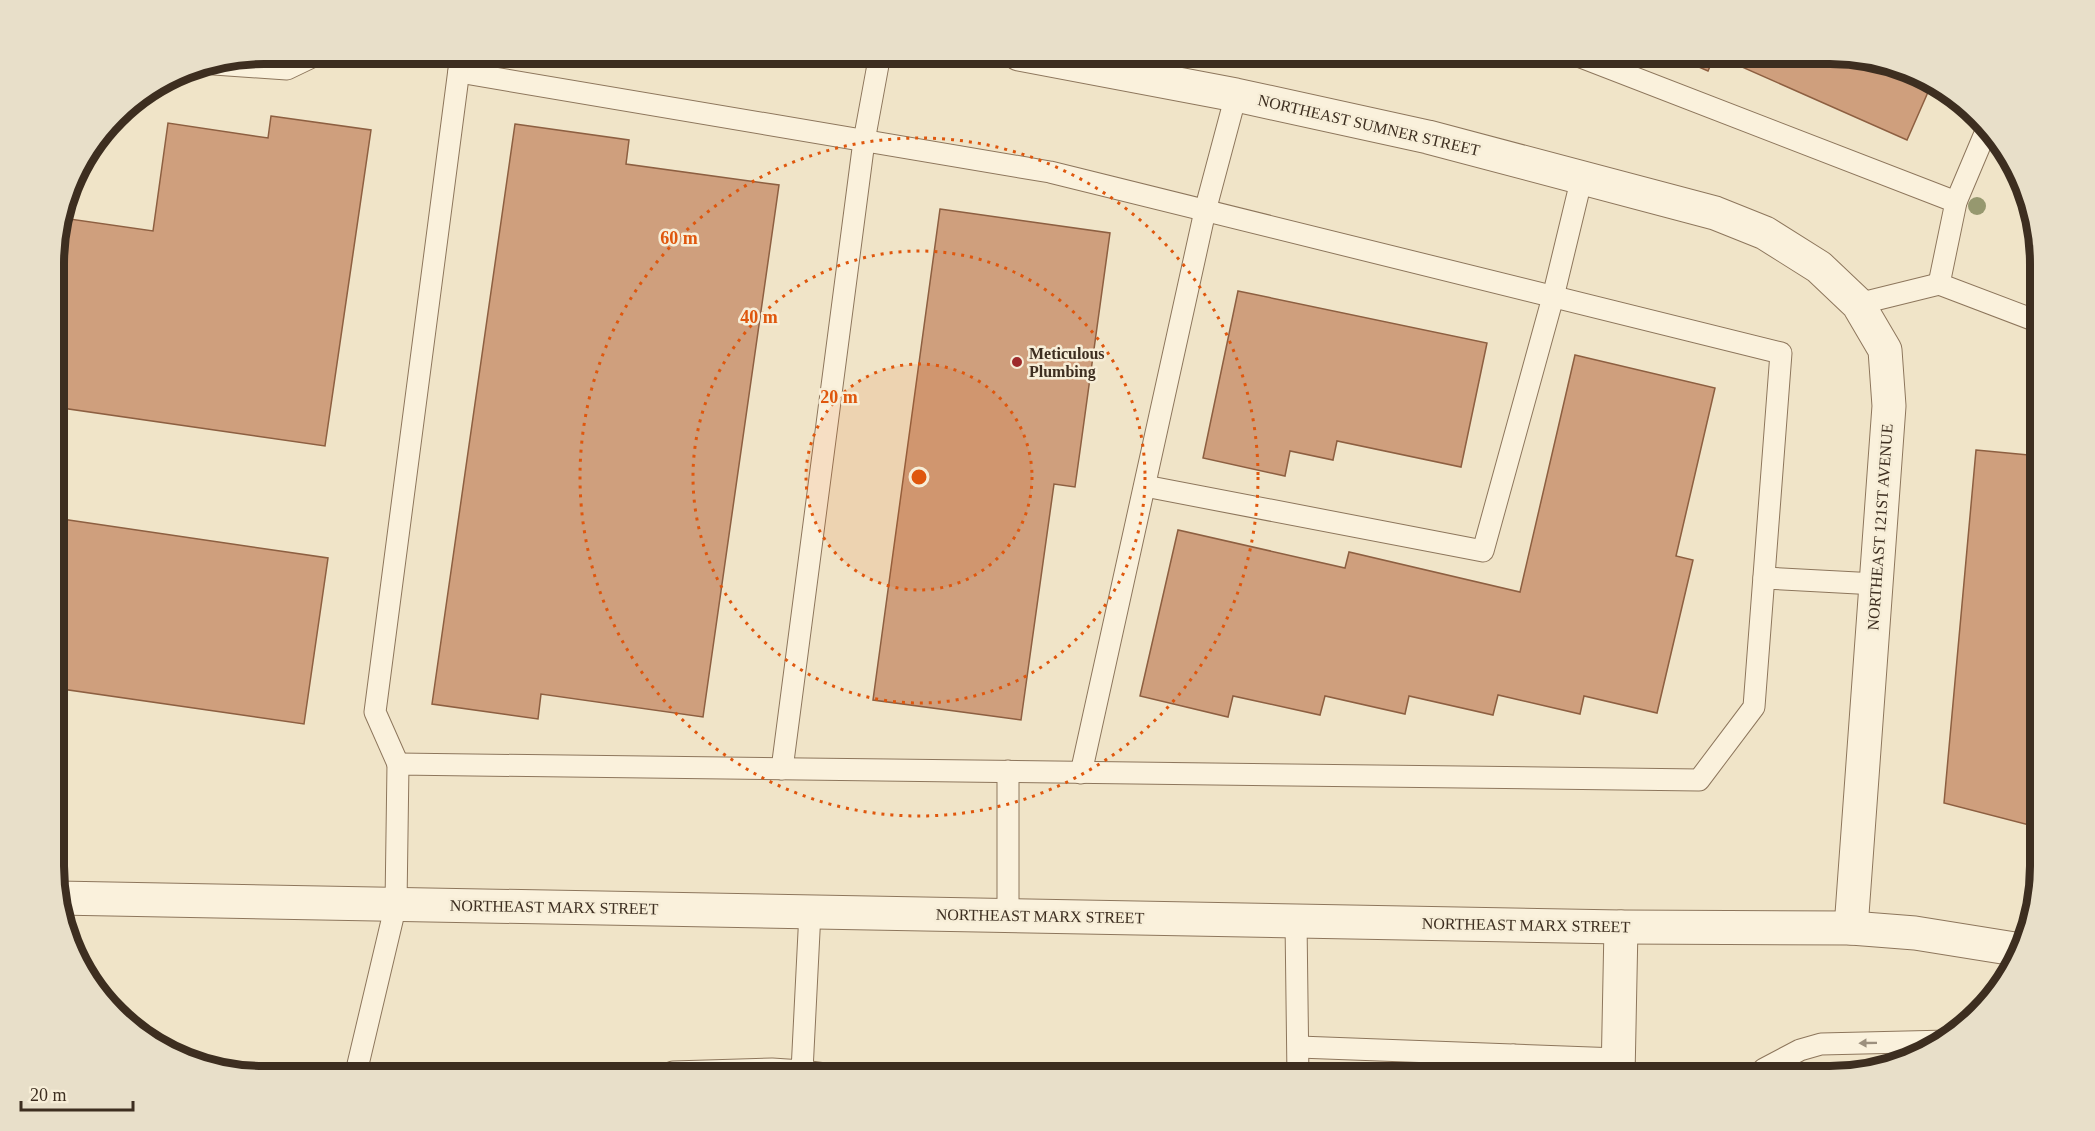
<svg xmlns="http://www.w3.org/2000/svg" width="2095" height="1131" font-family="'Times New Roman',serif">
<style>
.building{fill:#cf9f7d;stroke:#8d5f41;stroke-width:1.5}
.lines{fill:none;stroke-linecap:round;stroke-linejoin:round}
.service-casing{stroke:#8d765c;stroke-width:23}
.minor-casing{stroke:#8d765c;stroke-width:35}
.service{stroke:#faf1dc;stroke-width:21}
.minor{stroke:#faf1dc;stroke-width:33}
.tree{fill:#96986f}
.oneway{fill:#9c907e}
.ring{fill:none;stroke:#df570d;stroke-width:3;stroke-dasharray:3 6}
.poi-dot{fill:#9e2a2b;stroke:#f7eed8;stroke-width:2}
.labels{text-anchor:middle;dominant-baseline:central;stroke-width:5;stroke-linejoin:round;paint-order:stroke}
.street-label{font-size:16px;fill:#3d2e20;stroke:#f7eed8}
.poi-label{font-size:16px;font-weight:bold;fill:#3d2e20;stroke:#f7eed8;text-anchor:start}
.rim{fill:none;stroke:#3d2e20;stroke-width:8}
.centre{fill:#df570d;stroke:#f7eed8;stroke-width:3}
.ring-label{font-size:18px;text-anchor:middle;font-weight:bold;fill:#df570d;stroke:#f7eed8;stroke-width:5;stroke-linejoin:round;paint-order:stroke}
</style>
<rect width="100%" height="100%" fill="#f0e4c8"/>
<!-- building -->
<g class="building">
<path d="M 1669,54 L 1830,54 L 1924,76 L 1932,83 L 1907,140 L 1715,55 L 1708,71 Z"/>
<path d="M 271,116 L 371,130 L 325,446 L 55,407 L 54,251 L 63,218 L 153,231 L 168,123 L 268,138 Z"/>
<path d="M 515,124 L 629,140 L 626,164 L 779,185 L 703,717 L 541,694 L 538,719 L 432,704 Z"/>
<path d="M 940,209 L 1110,233 L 1075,487 L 1054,484 L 1021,720 L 873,700 Z"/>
<path d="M 1238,291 L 1487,343 L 1461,467 L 1337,441 L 1333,460 L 1290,451 L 1285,476 L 1203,458 Z"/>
<path d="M 1575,355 L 1715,388 L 1676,556 L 1693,560 L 1657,713 L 1584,696 L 1580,714 L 1498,695 L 1493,715 L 1409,696 L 1405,714 L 1325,696 L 1320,715 L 1233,696 L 1228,717 L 1140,696 L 1178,530 L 1345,568 L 1349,552 L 1520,592 Z"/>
<path d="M 1976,450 L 2040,456 L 2041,828 L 1944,803 Z"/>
<path d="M 55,518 L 328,558 L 304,724 L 55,688 Z"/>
</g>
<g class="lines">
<defs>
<g id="service">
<path d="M 1573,54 L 1956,202 L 1939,284"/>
<path d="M 214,64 L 287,69 L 312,57 L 312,54"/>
<path d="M 1956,202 L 1986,131"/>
<path d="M 1858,304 L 1939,284 L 2039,322"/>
<path d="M 1145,486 L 1483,551 L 1553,297 L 1582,177"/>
<path d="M 1764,578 L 1876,584"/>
<path d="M 398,764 L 375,712 L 461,54"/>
<path d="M 782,769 L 864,141 L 880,54"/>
<path d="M 1008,771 L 1008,915"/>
<path d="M 1081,773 L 1205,211 L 1236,95"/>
<path d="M 1296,921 L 1298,1077"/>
<path d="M 1299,1047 L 1618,1059"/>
<path d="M 802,1071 L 848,1077"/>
<path d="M 355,1077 L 396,904 L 398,764 L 1699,780 L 1754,707 L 1781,353 L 1050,172 L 459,72"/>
<path d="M 660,1077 L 673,1072 L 772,1069 L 802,1071 L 810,912"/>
<path d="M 1512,1077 L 1513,1055"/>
<path d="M 1756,1077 L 1764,1069 L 1800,1050 L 1821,1044 L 1948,1041"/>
</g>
<g id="minor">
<path d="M 1019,54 L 1236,95 L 1428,137 L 1715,213 L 1765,233 L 1819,267 L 1858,304 L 1885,350 L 1889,406 L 1851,928"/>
<path d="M 58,898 L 1621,927 L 1851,928 L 1915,933 L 2021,950"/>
<path d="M 1618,1077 L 1621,927"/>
</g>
</defs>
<!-- service casing -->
<use href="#service" class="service-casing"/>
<!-- minor casing -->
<use href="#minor" class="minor-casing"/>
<!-- service -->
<use href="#service" class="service"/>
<!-- minor -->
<use href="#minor" class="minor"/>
</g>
<!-- trees -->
<circle class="tree" cx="1977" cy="206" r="9"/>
<!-- one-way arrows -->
<defs><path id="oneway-solid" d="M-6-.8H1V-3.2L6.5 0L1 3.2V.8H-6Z" transform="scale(1.5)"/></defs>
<use class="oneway" href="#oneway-solid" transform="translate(1868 1043) rotate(179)"/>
<!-- distance rings -->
<circle cx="919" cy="477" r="113" fill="#df570d" fill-opacity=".12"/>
<g class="ring">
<circle cx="919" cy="477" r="113"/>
<circle cx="919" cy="477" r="226"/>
<circle cx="919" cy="477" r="339"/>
</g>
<!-- markers -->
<circle class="poi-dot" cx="1017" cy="362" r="6"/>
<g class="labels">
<!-- street labels -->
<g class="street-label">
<text transform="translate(1369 125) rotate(13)">NORTHEAST SUMNER STREET</text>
<text transform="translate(1880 527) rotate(-86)">NORTHEAST 121ST AVENUE</text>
<text transform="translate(554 907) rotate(1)">NORTHEAST MARX STREET</text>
<text transform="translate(1040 916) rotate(1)">NORTHEAST MARX STREET</text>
<text transform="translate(1526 925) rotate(1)">NORTHEAST MARX STREET</text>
</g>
<!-- poi labels -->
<g class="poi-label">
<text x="1029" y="353">Meticulous<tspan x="1029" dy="18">Plumbing</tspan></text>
</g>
</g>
<!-- crop -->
<path d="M0 0H2095V1131H0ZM264 64H1830A200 200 0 0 1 2030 264V866A200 200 0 0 1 1830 1066H264A200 200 0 0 1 64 866V264A200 200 0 0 1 264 64Z" fill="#e8dfc9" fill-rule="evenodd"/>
<path class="rim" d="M264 64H1830A200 200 0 0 1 2030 264V866A200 200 0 0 1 1830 1066H264A200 200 0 0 1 64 866V264A200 200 0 0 1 264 64Z"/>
<circle cx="919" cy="477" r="9" class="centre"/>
<g class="ring-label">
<text x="679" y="244">60 m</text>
<text x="759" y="323">40 m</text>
<text x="839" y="403">20 m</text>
</g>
<!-- scale -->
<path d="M21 1101v9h112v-9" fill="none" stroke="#3d2e20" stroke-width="3"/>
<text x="30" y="1101" font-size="18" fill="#3d2e20" stroke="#f7eed8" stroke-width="4.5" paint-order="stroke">20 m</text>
</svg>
